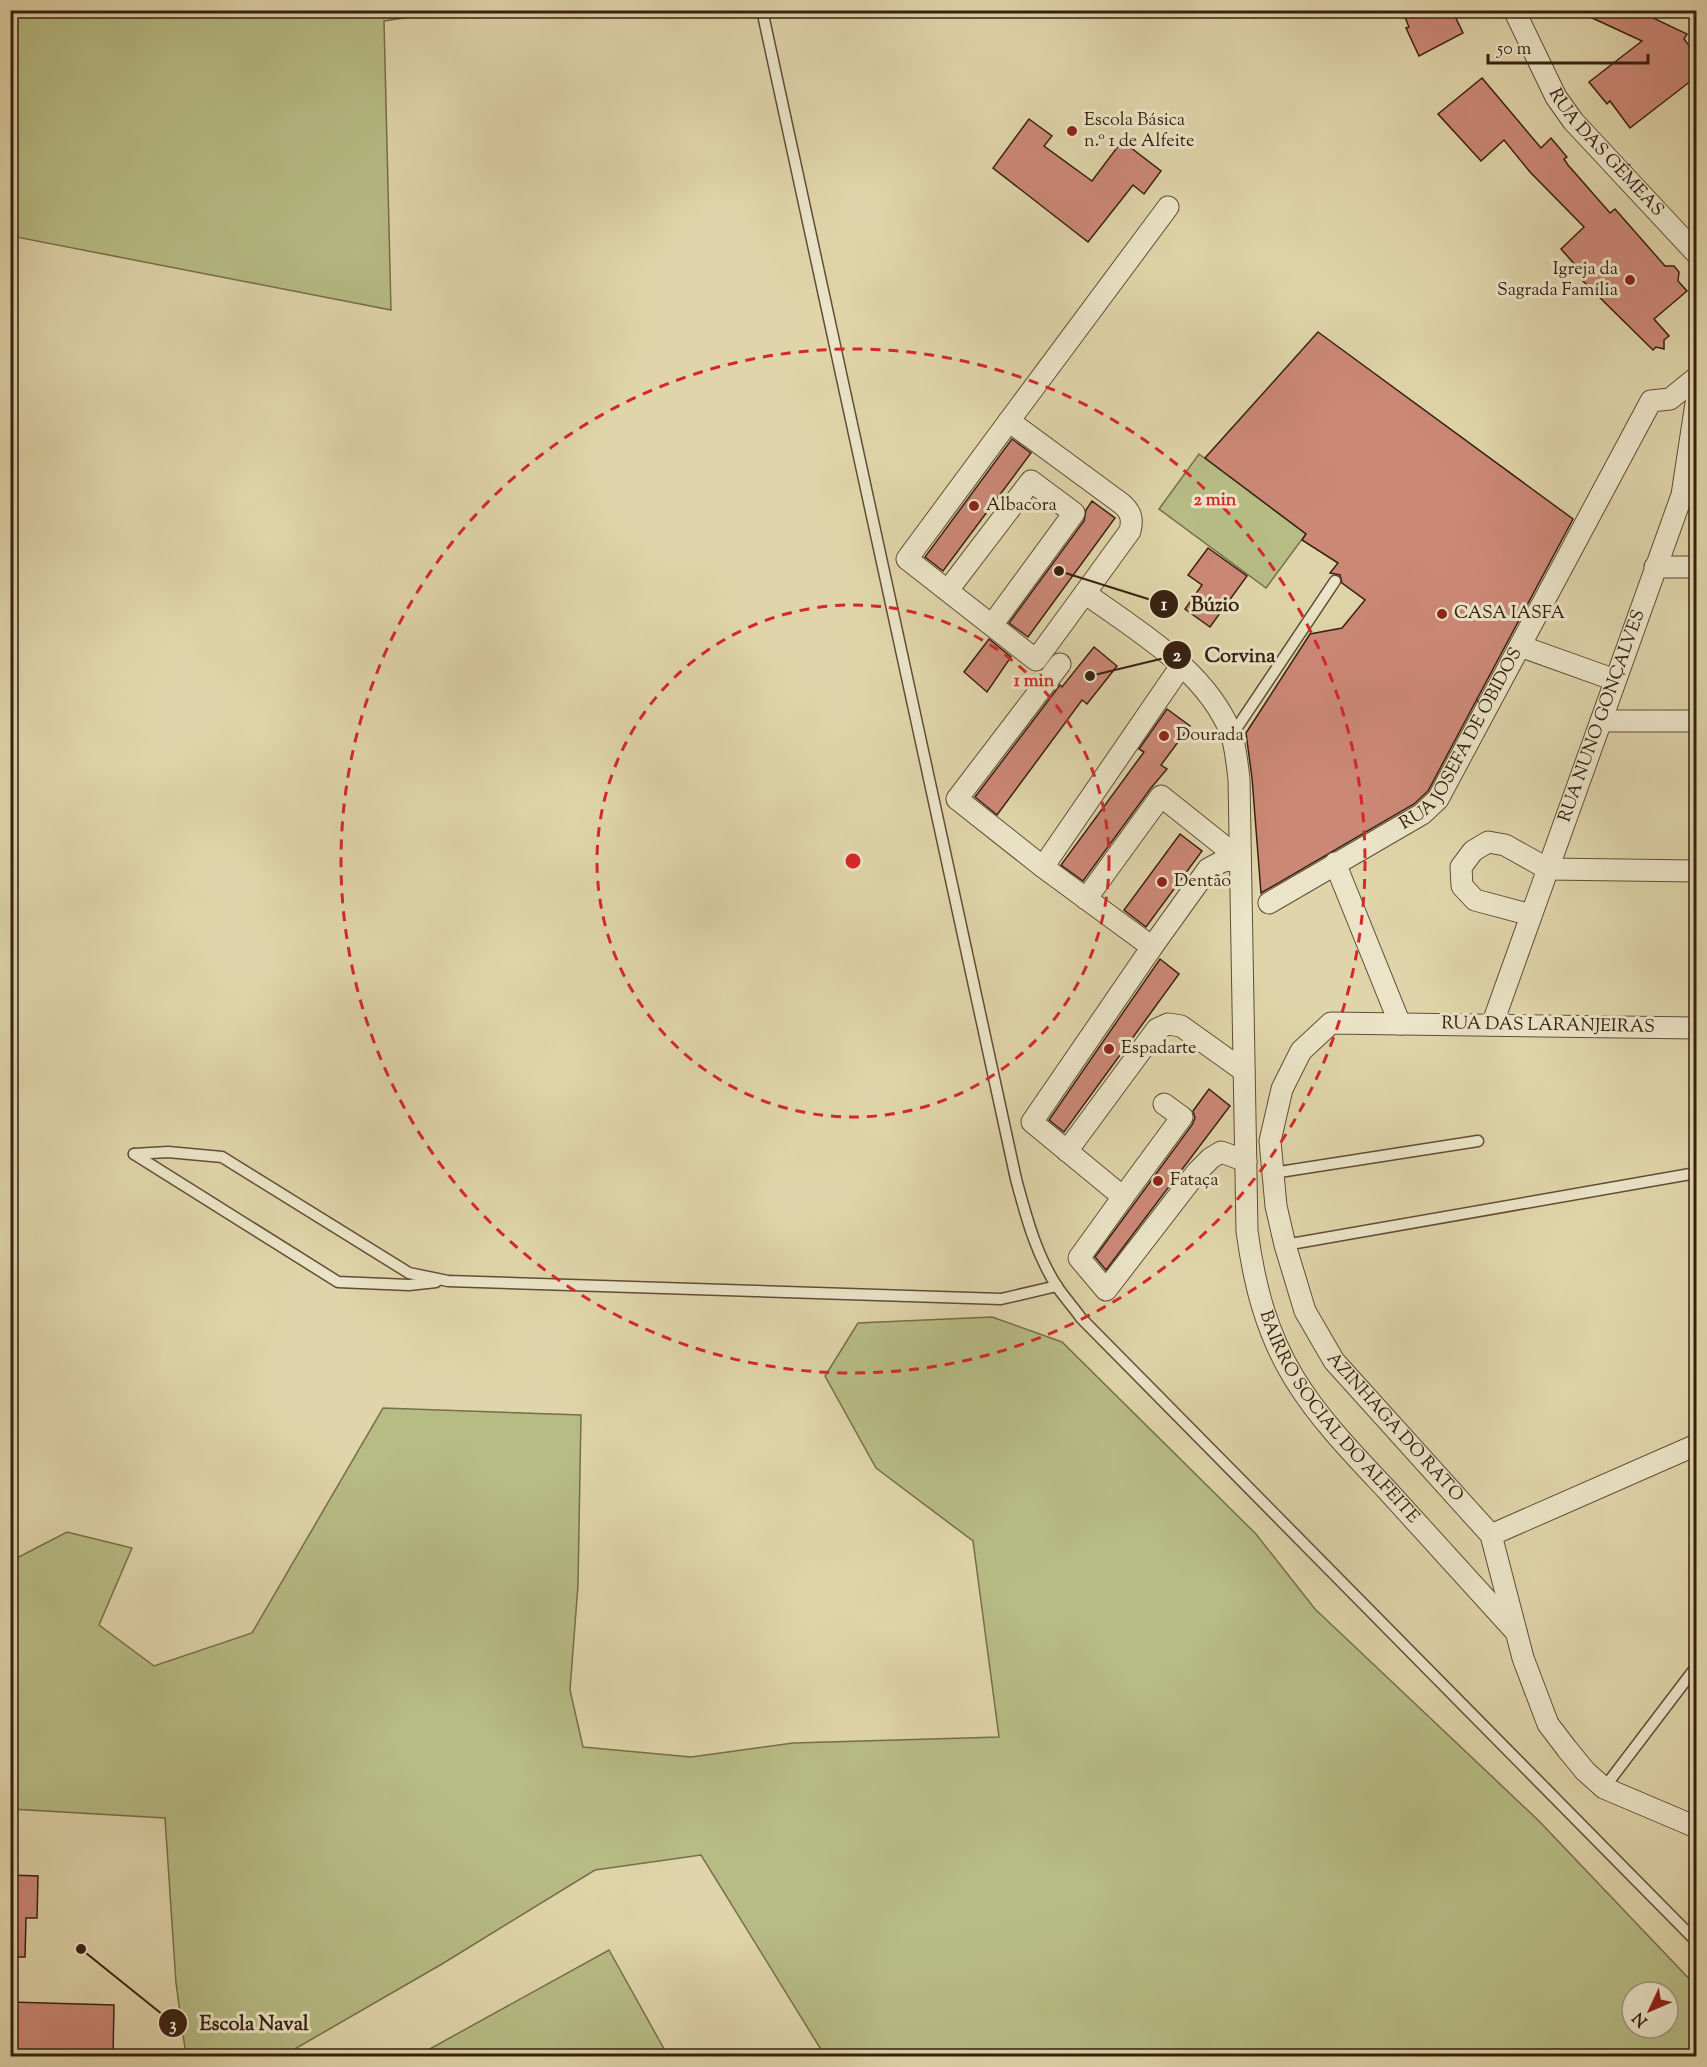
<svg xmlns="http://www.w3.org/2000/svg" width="1707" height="2067" font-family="'Sorts Mill Goudy',serif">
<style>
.green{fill:#b7bc85;stroke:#776e4b;stroke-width:1.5;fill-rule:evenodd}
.building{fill:#c87;stroke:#372011;stroke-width:1.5}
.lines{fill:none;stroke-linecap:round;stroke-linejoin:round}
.lane-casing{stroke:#614d37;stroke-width:13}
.street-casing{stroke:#614d37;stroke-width:23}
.lane{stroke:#ebe4c8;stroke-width:10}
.street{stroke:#ebe4c8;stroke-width:21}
.ring{fill:none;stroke:#d62828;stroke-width:3;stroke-dasharray:10 8}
.poi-dot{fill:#8f2418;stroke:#ebe4c8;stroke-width:2}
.labels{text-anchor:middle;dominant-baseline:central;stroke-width:6;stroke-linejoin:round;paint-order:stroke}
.poi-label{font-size:18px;fill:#372011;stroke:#ebe4c8;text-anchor:start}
.street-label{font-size:18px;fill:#372011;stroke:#ebe4c8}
.centre{fill:#d62828;stroke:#ebe4c8;stroke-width:3}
.ring-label{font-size:18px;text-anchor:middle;font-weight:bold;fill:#d62828;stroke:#ebe4c8;stroke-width:6;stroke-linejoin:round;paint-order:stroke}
.leader{fill:none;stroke:#372011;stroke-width:2}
.callout-dot{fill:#372011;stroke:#ebe4c8;stroke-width:2}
.mark-label{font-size:18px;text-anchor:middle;font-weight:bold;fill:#fff}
.callout-label{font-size:20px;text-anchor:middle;font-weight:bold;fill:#372011;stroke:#ebe4c8;stroke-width:6;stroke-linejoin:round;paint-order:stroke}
</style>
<rect width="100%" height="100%" fill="#e0d5aa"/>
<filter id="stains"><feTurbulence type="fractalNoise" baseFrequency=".00333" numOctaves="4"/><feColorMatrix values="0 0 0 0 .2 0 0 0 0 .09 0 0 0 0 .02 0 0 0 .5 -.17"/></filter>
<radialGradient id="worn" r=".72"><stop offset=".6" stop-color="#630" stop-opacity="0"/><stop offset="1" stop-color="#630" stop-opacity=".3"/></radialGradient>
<!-- green -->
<g class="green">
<path d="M 10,11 L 453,11 L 384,21 L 391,310 L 11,236 Z"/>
<path d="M 1199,454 L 1306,534 L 1266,588 L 1159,509 Z"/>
<path d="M 992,1317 L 1062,1342 L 1256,1534 L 1315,1609 L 1539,1821 L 1696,1986 L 1696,2056 L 825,2056 L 701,1855 L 595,1870 L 442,1964 L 293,2050 L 270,2056 L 186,2056 L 176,1983 L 165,1818 L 11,1809 L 11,1561 L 67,1532 L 132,1548 L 99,1625 L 154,1666 L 252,1633 L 383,1408 L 581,1415 L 578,1585 L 570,1690 L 583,1747 L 691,1757 L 793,1743 L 999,1737 L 973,1541 L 876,1468 L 825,1376 L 858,1323 ZM 1632,1992 L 1668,1992 L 1668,2028 L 1632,2028 Z"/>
<path d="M 609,1950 L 668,2056 L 417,2056 Z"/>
</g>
<!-- building -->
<g class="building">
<path d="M 1402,10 L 1452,10 L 1463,33 L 1419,56 L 1406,28 L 1409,27 Z"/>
<path d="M 1575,10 L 1657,10 L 1653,18 L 1687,34 L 1684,39 L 1696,55 L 1696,77 L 1630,128 L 1610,101 L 1607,104 L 1589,82 L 1642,41 Z"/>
<path d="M 1482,78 L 1541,148 L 1551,138 L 1567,157 L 1564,159 L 1568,165 L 1610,213 L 1615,209 L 1665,266 L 1674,266 L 1679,272 L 1678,281 L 1687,291 L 1654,319 L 1669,336 L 1664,340 L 1664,349 L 1656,347 L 1653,350 L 1581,279 L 1585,276 L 1561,249 L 1584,227 L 1530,172 L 1504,140 L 1481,161 L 1438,114 Z"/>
<path d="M 1029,119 L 1052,136 L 1044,146 L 1092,181 L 1122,141 L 1161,171 L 1144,194 L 1133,185 L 1088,242 L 993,168 Z"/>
<path d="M 1318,332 L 1573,519 L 1428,791 L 1414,804 L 1261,893 L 1252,778 L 1246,733 L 1310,634 L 1342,628 L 1365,600 L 1342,583 L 1340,575 L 1330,573 L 1338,563 L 1302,540 L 1306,534 L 1205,458 Z"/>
<path d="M 1012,439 L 1031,453 L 943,571 L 925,557 Z"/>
<path d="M 1092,501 L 1115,518 L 1028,637 L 1009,623 L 1084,521 L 1086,510 Z"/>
<path d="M 1208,548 L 1247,576 L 1210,627 L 1185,609 L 1202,585 L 1188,575 Z"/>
<path d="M 989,639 L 1011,657 L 987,692 L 964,672 Z"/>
<path d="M 1094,647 L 1117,666 L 1087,704 L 1082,700 L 997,815 L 975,797 L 1060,685 L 1062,687 Z"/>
<path d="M 1167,709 L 1190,726 L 1161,765 L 1167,769 L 1151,788 L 1083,881 L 1061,865 L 1144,752 L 1139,749 Z"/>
<path d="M 1180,834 L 1202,851 L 1146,927 L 1124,910 Z"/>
<path d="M 1160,959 L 1179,974 L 1064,1132 L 1049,1120 Z"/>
<path d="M 1209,1089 L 1230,1106 L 1106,1270 L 1095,1257 L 1192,1125 L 1195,1118 L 1193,1111 Z"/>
<path d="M 10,1875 L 38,1876 L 37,1918 L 26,1918 L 25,1957 L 10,1957 Z"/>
<path d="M 10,2002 L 114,2005 L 113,2056 L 10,2056 Z"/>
</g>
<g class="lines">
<defs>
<g id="lane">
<path d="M 762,10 L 1016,1179 C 1026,1216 1036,1255 1058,1288 C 1065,1298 1074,1308 1081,1318 L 1696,1941"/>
<path d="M 1232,735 L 1335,581"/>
<path d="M 134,1154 L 168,1152 L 222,1157 L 409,1273 L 448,1281 L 1001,1299 L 1057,1286"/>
<path d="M 134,1154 L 338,1282 L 409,1285 L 436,1282"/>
<path d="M 1273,1173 L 1478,1141"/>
<path d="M 1285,1245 L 1696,1173"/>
<path d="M 1604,1788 L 1696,1667"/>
</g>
<g id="street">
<path id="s1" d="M 1514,10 L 1556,97 L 1573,121 L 1696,253"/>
<path id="s2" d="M 1168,207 L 1009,421 L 1122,504 C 1131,512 1133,519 1130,531 L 1085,593 C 1138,632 1205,669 1231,733 C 1236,748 1237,764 1239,779 L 1247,1231 C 1254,1283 1266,1332 1294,1378 C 1319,1419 1354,1455 1387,1490 C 1430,1538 1473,1585 1516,1632"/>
<path d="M 1009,421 L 907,559 L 1036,660 L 1085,593"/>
<path d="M 1655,567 L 1696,567"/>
<path d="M 948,590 L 1031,481 L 1074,513 L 992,625"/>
<path d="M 1520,646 L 1615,680"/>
<path d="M 1181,666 L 1043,867 L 1152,947 L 1208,869 L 1223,861 L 1240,859"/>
<path d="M 1601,721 L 1696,721"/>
<path d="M 1335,863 L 1400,1024"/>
<path d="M 1043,867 L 957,799 L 1060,664"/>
<path d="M 1086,899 L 1161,796 L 1240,859"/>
<path id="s3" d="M 1269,903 L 1422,814 L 1438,799 L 1651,401 L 1670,399 L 1696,378"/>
<path d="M 1531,915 L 1475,900 L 1462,886 L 1461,867 L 1473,851 L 1488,842 L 1505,845 L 1548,869 L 1696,871"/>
<path d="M 1152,947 L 1032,1122 L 1123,1197 L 1182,1117 L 1164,1104"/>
<path id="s4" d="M 1492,1025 L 1682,495 L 1696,403"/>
<path id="s5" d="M 1696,1028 L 1331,1023 L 1301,1051 L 1282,1089 L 1270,1141 L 1276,1206 L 1285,1245 L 1305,1311 L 1334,1361 L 1491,1535 L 1523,1658 L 1548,1724 L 1567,1749 L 1585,1771 L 1604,1788 L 1696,1827"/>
<path d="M 1067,1151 L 1157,1029 L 1168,1024 L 1181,1026 L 1244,1071"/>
<path d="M 1123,1197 L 1079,1258 L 1106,1290 L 1197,1172 L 1211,1158 L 1221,1152 L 1246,1161"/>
<path d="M 1491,1535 L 1696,1445"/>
</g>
</defs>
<!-- lane casing -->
<use href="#lane" class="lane-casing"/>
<!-- street casing -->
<use href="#street" class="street-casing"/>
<!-- lane -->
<use href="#lane" class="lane"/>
<!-- street -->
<use href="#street" class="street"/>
</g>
<!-- distance rings -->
<g class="ring">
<circle cx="853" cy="861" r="256"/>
<circle cx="853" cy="861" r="512"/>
</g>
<!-- markers -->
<g class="poi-dot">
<circle cx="1072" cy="131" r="6"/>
<circle cx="1630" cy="280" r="6"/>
<circle cx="974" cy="506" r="6"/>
<circle cx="1442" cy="614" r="6"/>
<circle cx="1164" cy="736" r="6"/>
<circle cx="1162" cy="882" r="6"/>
<circle cx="1109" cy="1049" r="6"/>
<circle cx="1158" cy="1181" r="6"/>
</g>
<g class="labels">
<!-- poi labels -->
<g class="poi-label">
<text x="1084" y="121">Escola Básica<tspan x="1084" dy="21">n.º 1 de Alfeite</tspan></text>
<text x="1618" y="270" text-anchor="end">Igreja da<tspan x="1618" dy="21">Sagrada Família</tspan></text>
<text x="986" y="506">Albacora</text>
<text x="1454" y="614">CASA IASFA</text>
<text x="1176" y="736">Dourada</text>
<text x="1174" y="882">Dentão</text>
<text x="1121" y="1049">Espadarte</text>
<text x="1170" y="1181">Fataça</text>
</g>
<!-- street labels -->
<g class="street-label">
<text stroke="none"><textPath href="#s1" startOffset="171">RUA DAS GÉMEAS</textPath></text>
<text stroke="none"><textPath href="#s4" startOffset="328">RUA NUNO GONÇALVES</textPath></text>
<text stroke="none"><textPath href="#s3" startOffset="261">RUA JOSEFA DE ÓBIDOS</textPath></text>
<text transform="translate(1548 1026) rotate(1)">RUA DAS LARANJEIRAS</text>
<text stroke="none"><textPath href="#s2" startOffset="1430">BAIRRO SOCIAL DO ALFEITE</textPath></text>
<text stroke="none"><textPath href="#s5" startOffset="824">AZINHAGA DO RATO</textPath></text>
</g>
</g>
<circle cx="853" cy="861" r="9" class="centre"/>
<g class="ring-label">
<text x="1215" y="505">2 min</text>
<text x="1034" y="686">1 min</text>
</g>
<!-- callouts -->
<path class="leader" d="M1059 571L1164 604M1090 676L1177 655M81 1949L173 2023"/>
<g class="callout-dot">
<circle cx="1059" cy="571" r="6"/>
<circle cx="1090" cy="676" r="6"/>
<circle cx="81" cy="1949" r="6"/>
<circle cx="1164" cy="604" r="15"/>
<circle cx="1177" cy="655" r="15"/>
<circle cx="173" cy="2023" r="15"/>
</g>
<g class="mark-label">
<text x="1164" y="610">1</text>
<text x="1177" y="661">2</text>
<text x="173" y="2030">3</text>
</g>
<g class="callout-label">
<text x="1215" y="611">Búzio</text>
<text x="1240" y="662">Corvina</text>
<text x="254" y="2030">Escola Naval</text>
</g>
<!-- margin -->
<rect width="1707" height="2067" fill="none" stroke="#e0d5aa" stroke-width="36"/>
<rect x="12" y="12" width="1683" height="2043" fill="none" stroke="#372011" stroke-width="3"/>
<rect x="18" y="18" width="1671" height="2031" fill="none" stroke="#372011" stroke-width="1.5"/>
<!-- north arrow -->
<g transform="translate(1650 2010) rotate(226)"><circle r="28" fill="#ebe4c8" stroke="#a3967f" stroke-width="1.5"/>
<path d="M0-4.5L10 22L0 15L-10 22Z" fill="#8f2418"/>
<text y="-9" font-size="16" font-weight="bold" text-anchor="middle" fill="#372011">N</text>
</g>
<!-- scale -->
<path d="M1488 54v9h160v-9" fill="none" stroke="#372011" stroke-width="3"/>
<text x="1497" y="54" font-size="18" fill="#372011" stroke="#ebe4c8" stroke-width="4.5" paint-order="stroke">50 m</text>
<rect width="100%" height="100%" filter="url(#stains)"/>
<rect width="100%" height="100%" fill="url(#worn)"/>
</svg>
